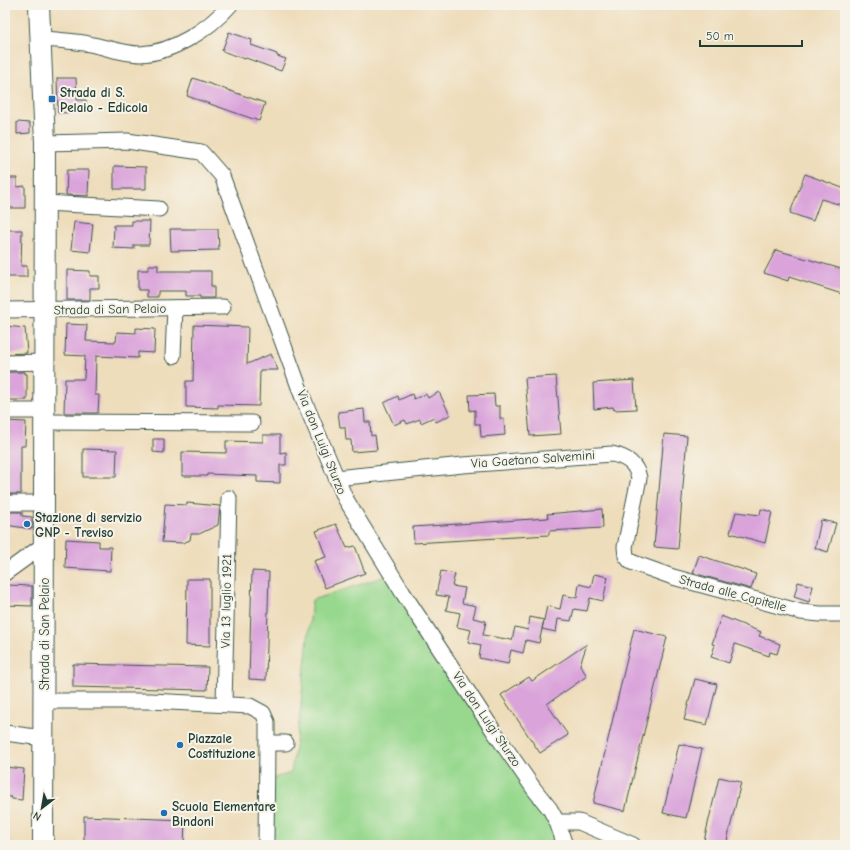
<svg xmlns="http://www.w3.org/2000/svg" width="850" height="850" font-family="'Comic Neue',sans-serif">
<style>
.green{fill:#97d88e;stroke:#5b8a61}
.building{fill:#daa4db}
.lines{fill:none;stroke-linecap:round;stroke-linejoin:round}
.minor-casing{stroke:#3e5548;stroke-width:17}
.major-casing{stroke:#3e5548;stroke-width:22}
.minor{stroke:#fff;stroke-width:15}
.major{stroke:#fff;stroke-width:20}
.poi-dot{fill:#1f6fb2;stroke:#f7f3e8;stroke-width:1.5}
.labels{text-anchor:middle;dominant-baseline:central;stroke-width:4;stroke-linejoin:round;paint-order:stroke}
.poi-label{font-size:13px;font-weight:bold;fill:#1f3d34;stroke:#f7f3e8;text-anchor:start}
.street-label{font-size:13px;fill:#1f3d34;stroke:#f7f3e8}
</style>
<rect width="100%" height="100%" fill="#f7f3e8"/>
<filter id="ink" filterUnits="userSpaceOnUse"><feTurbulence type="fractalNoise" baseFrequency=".025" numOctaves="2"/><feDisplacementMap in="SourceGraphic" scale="8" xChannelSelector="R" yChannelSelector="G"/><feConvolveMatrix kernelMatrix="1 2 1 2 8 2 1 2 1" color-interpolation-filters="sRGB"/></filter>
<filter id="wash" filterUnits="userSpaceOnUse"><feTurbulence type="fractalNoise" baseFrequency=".012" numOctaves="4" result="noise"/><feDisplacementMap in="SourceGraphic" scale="16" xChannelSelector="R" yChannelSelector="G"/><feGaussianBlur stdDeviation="0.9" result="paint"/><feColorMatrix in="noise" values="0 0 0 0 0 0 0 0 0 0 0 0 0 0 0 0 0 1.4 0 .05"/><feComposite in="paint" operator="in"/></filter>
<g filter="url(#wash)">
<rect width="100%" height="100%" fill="#edb"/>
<!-- green -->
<path class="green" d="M 392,574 L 534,789 L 562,845 L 266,845 L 268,780 L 291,773 L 299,723 L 312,600 Z"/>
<g id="blocks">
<!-- building -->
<g class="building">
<path d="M 229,32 L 252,40 L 251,45 L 277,54 L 277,56 L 286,59 L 281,71 L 246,58 L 245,59 L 222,51 Z"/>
<path d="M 57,78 L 76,78 L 77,100 L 86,100 L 87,112 L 58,113 Z"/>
<path d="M 193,78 L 265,103 L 259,121 L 187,96 Z"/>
<path d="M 17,122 L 30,123 L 30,133 L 17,134 Z"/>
<path d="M 114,166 L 146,167 L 146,189 L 114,189 Z"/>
<path d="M 67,170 L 89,170 L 88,196 L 66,195 Z"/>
<path d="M 805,174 L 845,189 L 845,206 L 821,199 L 813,221 L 790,213 Z"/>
<path d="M 5,178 L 17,178 L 17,187 L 25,186 L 25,208 L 5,208 Z"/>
<path d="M 132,221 L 150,221 L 149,245 L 134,245 L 134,249 L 113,248 L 114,225 L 132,225 Z"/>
<path d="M 74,222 L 93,224 L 90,252 L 71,250 Z"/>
<path d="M 170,229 L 218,229 L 219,250 L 171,251 Z"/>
<path d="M 5,230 L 22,230 L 21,266 L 27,266 L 27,277 L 5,277 Z"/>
<path d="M 776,250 L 845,270 L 845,295 L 789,277 L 788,281 L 764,273 Z"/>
<path d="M 148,265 L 158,265 L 158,271 L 211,271 L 211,286 L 214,286 L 214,298 L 200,298 L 200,296 L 186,296 L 186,291 L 158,291 L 158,297 L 147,297 L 147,290 L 138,290 L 138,270 L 148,270 Z"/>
<path d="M 67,270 L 90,271 L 90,276 L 99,276 L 99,288 L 90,288 L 90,300 L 67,300 Z"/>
<path d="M 66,324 L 87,325 L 86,341 L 116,342 L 117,332 L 136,333 L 136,328 L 155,329 L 154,353 L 138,352 L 138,358 L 96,356 L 95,395 L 99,395 L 98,413 L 64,413 L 65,379 L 84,379 L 85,356 L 65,355 Z"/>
<path d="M 194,325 L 248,327 L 247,364 L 271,354 L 278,370 L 260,370 L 259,406 L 218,405 L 218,408 L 186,407 L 186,381 L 193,381 Z"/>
<path d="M 6,326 L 25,328 L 27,353 L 5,354 Z"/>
<path d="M 5,372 L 25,372 L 25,374 L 27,374 L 27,400 L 5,400 Z"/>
<path d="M 556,376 L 561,434 L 530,436 L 525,378 Z"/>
<path d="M 634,380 L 636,409 L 614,410 L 613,407 L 594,409 L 593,383 Z"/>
<path d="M 439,392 L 450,415 L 436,422 L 434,417 L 421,423 L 420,419 L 407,424 L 405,420 L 394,425 L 384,403 L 398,396 L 399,400 L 412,394 L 414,399 L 426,394 L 428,398 Z"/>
<path d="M 494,394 L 495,406 L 500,406 L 500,419 L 504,419 L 505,435 L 481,437 L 480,424 L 475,424 L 475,410 L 470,411 L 469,395 Z"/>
<path d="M 364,409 L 365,422 L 370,422 L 371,436 L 375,435 L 377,450 L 352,452 L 351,440 L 346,440 L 345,427 L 340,427 L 338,412 Z"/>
<path d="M 5,421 L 26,422 L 25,446 L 21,446 L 21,494 L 5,494 Z"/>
<path d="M 664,434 L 687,436 L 678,549 L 654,547 Z"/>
<path d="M 263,435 L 280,435 L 280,453 L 286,452 L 286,465 L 280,465 L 280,483 L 257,482 L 257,476 L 207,474 L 207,476 L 182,476 L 182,452 L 226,453 L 226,441 L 263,442 Z"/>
<path d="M 153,439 L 164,439 L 164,453 L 153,452 Z"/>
<path d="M 83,449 L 117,450 L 116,477 L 83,477 Z"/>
<path d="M 187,503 L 220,506 L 218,525 L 199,534 L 191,534 L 190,540 L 183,543 L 162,542 L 165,504 L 187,505 Z"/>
<path d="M 602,509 L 603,528 L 549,531 L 549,535 L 414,543 L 413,527 L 548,518 L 547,514 Z"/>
<path d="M 761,509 L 772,512 L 765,543 L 730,533 L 736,512 L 760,515 Z"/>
<path d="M 5,512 L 22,512 L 22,516 L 32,517 L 32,529 L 5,525 Z"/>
<path d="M 821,520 L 836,523 L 828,552 L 815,548 Z"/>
<path d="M 336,524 L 347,548 L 355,546 L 365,573 L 325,588 L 314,561 L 326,557 L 316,531 Z"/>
<path d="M 66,539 L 99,541 L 99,547 L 111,547 L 110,571 L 65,568 Z"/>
<path d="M 699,555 L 756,574 L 751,589 L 693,573 Z"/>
<path d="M 252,571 L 269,572 L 266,680 L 249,679 Z"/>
<path d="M 441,571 L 455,574 L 452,586 L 465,588 L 462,603 L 476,606 L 473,618 L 486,621 L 483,635 L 512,640 L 515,627 L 528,630 L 530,617 L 544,620 L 539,643 L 526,640 L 523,653 L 511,650 L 508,664 L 479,658 L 481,645 L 468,642 L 471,630 L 457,627 L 460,613 L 446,610 L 449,597 L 436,595 Z"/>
<path d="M 594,574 L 608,577 L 603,601 L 590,598 L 587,611 L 574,609 L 571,621 L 558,619 L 556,632 L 542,629 L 547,606 L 560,609 L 563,595 L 577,598 L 579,584 L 591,587 Z"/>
<path d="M 187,579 L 210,579 L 210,646 L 186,645 Z"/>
<path d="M 798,582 L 813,586 L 809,602 L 794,597 Z"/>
<path d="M 6,585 L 32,586 L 32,606 L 5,605 Z"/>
<path d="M 721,616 L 761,632 L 759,636 L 780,644 L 777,654 L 770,652 L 769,656 L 735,644 L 729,663 L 711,657 L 715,645 L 712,644 Z"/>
<path d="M 634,629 L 667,637 L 625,811 L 593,803 Z"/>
<path d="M 587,644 L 580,665 L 587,676 L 547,704 L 568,735 L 540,753 L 501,695 L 529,677 L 532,681 Z"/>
<path d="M 73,664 L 208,667 L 207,690 L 73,687 Z"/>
<path d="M 695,679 L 717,684 L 707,725 L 684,720 Z"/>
<path d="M 679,744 L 702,749 L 686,818 L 663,813 Z"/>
<path d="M 5,767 L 24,769 L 22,800 L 12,799 L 11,797 L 5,796 Z"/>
<path d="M 719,777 L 741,782 L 726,845 L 703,845 Z"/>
<path d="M 84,816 L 185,820 L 184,845 L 84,845 Z"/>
</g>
</g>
</g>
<g filter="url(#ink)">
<use href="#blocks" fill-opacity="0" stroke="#3e5548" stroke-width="1"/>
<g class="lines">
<defs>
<g id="minor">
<path d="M 40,39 C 56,40 73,41 89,44 C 105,47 124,54 140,54 C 173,53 209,29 230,5"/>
<path d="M 45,143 L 127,141 L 201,152 L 222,176 L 303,398 L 345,498 L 403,593 L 493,730 L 534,789 L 550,809 L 557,822 L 565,845"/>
<path d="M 44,203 L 159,209"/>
<path d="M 5,310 L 223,307"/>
<path d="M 173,356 L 175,308"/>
<path d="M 5,363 L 45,362"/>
<path d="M 5,411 L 45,411"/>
<path d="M 45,422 L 252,423"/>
<path d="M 336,478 L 463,465 L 612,454 C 626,457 636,463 639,478 L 625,547 L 626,556 L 631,562 L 673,577 L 801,612 L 820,614 L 845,614"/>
<path d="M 5,503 L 45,503"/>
<path d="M 5,573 L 45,544"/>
<path d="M 44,701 L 150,701 L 250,706 L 263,713 L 267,722 L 267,743 L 286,743"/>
<path d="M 224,704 L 229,498"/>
<path d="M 5,733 L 43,738"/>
<path d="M 557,822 L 579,822 L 633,845"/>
<path d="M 266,845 L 267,743"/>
</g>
<path id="major" d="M 39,5 L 45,143 L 43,845"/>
</defs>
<!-- minor casing -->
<use href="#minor" class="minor-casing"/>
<!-- major casing -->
<use href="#major" class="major-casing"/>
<!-- minor -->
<use href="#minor" class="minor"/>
<!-- major -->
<use href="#major" class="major"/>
</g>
</g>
<!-- markers -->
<g class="poi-dot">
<rect x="48" y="95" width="8" height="8" rx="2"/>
<circle cx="27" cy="524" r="4"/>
<circle cx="180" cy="745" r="4"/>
<circle cx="164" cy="813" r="4"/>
</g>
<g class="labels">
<!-- poi labels -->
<g class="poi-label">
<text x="60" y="92">Strada di S.<tspan x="60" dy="15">Pelaio - Edicola</tspan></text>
<text x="35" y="517">Stazione di servizio<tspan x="35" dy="15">GNP - Treviso</tspan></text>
<text x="188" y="738">Piazzale<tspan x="188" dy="15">Costituzione</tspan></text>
<text x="172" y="806">Scuola Elementare<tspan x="172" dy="15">Bindoni</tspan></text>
</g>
<!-- street labels -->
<g class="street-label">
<text transform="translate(110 309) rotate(-1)">Strada di San Pelaio</text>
<text transform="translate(322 442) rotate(68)">Via don Luigi Sturzo</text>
<text transform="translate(533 459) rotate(-4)">Via Gaetano Salvemini</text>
<text transform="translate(733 593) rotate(15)">Strada alle Capitelle</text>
<text transform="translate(226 601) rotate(-89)">Via 13 luglio 1921</text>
<text transform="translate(44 634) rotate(-90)">Strada di San Pelaio</text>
<text transform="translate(487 719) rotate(56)">Via don Luigi Sturzo</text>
</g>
</g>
<!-- margin -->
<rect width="850" height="850" fill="none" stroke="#f7f3e8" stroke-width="20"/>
<!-- north arrow -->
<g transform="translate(42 808) rotate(211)" stroke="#f7f3e8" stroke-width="3" paint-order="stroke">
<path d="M0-3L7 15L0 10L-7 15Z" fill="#1f3d34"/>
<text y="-6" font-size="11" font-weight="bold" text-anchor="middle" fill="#1f3d34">N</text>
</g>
<!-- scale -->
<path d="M700 40v6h102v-6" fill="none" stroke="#1f3d34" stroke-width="2"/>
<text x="706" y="40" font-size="12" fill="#1f3d34" stroke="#f7f3e8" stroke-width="3" paint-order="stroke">50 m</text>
</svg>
